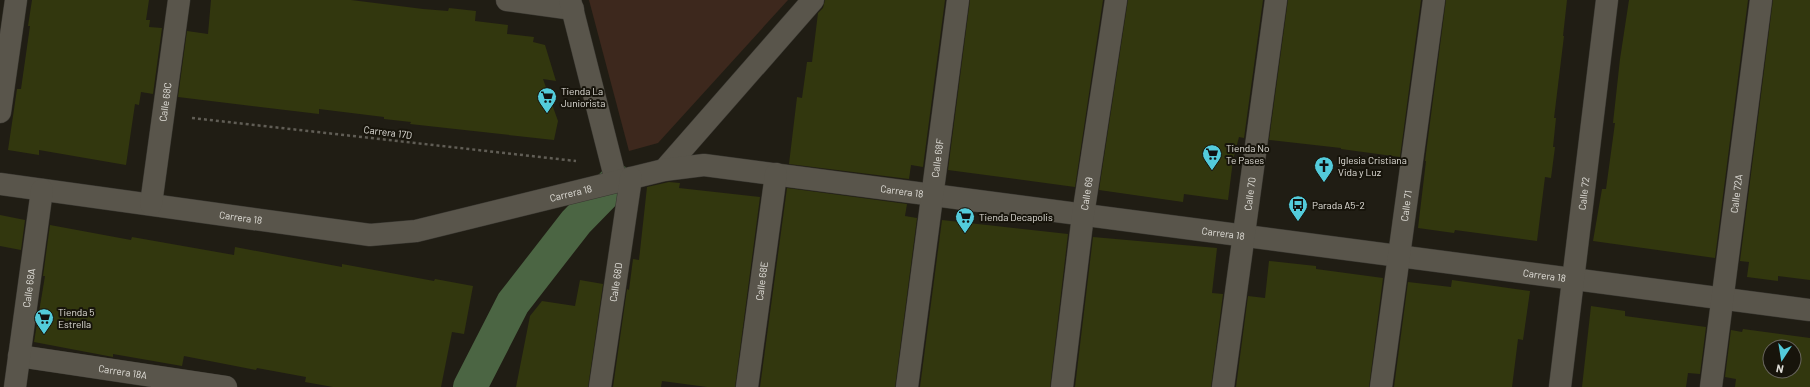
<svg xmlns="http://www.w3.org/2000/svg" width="1810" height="387" font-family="Barlow,sans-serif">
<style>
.green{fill:#3d281d}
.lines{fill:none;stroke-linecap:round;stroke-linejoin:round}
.canal{stroke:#4b6543;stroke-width:34}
.building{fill:#32370e;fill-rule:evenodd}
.minor-casing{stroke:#393731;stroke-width:23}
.path{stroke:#605d55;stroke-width:2.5;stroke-dasharray:3 3;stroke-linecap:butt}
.minor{stroke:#59554b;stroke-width:22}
.labels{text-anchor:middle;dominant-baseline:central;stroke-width:4;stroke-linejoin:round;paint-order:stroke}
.poi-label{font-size:10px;fill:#e1dfd9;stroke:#17140b;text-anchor:start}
.street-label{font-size:10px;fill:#e1dfd9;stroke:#17140b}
</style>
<rect width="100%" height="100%" fill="#201d14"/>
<!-- green -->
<path class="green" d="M 589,0 L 788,0 L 658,143 L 629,151 Z"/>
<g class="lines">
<!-- canal -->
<path class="canal" d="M 470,387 L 513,303 L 576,222 L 616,181"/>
</g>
<!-- building -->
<g class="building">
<path d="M 32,0 L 149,0 L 146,20 L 150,20 L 149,27 L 162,28 L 153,94 L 141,92 L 139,105 L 135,104 L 126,165 L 39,150 L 39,155 L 8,150 L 17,89 L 21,89 L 30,26 L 28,26 Z"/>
<path d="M 211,0 L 351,0 L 423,9 L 448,11 L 449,8 L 476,11 L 475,21 L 508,25 L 507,34 L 534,37 L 533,42 L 545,45 L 556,81 L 543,79 L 558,121 L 554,140 L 410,124 L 411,122 L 384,119 L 384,117 L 319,109 L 319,114 L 178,97 L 187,31 L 208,34 Z"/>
<path d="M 825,0 L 945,0 L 923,167 L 911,165 L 909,179 L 789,164 L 797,97 L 802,98 L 807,62 L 812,62 L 818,13 L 823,8 Z"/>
<path d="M 970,0 L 1103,0 L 1075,187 L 948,170 Z"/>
<path d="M 1128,0 L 1263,0 L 1244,138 L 1239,137 L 1233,160 L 1228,200 L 1184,194 L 1183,202 L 1099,190 Z"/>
<path d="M 1288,0 L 1421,0 L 1400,157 L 1341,149 L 1341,148 L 1269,140 Z"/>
<path d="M 1446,0 L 1567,0 L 1563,36 L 1564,36 L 1554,118 L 1556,118 L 1553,147 L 1555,147 L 1551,178 L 1545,177 L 1537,241 L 1455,230 L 1454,233 L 1418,228 L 1426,161 L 1425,161 Z"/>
<path d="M 1629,0 L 1748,0 L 1715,258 L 1593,241 L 1602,189 L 1606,189 L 1615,123 L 1613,123 L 1620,59 Z"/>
<path d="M 1773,0 L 1810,0 L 1810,280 L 1778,276 L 1778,281 L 1747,277 L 1749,262 L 1740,261 Z"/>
<path d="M 669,182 L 680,183 L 679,188 L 760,197 L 735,387 L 707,387 L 662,381 L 661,387 L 613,387 L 627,289 L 629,290 L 633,259 L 639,260 L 647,187 Z"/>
<path d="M 787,188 L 907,204 L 905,216 L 917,218 L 895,387 L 760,387 Z"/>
<path d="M 0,215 L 25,220 L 21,250 L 0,246 Z"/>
<path d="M 942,220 L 1068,234 L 1050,387 L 920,387 Z"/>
<path d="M 50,225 L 131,240 L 132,237 L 234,255 L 235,247 L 342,267 L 342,264 L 434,281 L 435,279 L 473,286 L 464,334 L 452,332 L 441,387 L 333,387 L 305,382 L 306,377 L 257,368 L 256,370 L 184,356 L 182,366 L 113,354 L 113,357 L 34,342 L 45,276 L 43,276 Z"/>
<path d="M 1093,237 L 1217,248 L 1212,293 L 1223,294 L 1211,387 L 1075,387 Z"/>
<path d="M 1269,261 L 1316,266 L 1316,269 L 1383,278 L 1369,387 L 1236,387 L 1248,296 L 1265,298 Z"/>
<path d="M 580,280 L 603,284 L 588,387 L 516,387 L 530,316 L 542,301 L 575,306 Z"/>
<path d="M 1452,280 L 1530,291 L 1523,340 L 1518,339 L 1512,387 L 1394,387 L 1408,282 L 1451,287 Z"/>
<path d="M 1591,306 L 1625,311 L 1625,316 L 1706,327 L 1700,374 L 1688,373 L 1686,387 L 1582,387 Z"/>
<path d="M 1743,329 L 1810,338 L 1810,387 L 1735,387 L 1736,379 L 1725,377 L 1731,330 L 1742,332 ZM 1770,347 L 1794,347 L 1794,371 L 1770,371 Z"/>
</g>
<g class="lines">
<defs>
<g id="minor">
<path d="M 507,0 L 573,9"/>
<path d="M 570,0 L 616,181"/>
<path d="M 0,112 L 16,0"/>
<path d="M 664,170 L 813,0"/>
<path id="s1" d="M 0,184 L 370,235 L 416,231 L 664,170 L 704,165 L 1810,310"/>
<path id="s2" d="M 151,204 L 179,0"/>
<path id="s3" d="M 19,356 L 226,387"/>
<path id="s4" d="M 15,387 L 42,190"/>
<path id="s5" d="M 600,387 L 631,178"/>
<path id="s6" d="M 747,387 L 776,174"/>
<path id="s7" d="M 907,387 L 958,0"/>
<path id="s8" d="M 1062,387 L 1083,215 L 1116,0"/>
<path id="s9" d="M 1223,387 L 1276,0"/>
<path id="s10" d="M 1381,387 L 1434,0"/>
<path id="s11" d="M 1560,387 L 1607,0"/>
<path id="s12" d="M 1711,387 L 1761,0"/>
</g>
</defs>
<!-- minor casing -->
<use href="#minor" class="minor-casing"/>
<!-- path -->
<path class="path" d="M 192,118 L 576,161"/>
<!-- minor -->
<use href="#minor" class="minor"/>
</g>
<!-- icons -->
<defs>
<symbol id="supermarket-pin" viewBox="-11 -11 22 30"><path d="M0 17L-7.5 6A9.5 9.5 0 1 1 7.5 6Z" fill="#53cbdb" stroke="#17140b"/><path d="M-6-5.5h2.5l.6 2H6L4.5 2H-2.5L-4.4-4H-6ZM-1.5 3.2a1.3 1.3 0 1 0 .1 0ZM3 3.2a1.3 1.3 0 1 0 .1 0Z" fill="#111"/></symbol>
<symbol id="church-pin" viewBox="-11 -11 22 30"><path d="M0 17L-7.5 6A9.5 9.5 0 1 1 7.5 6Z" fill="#53cbdb" stroke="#17140b"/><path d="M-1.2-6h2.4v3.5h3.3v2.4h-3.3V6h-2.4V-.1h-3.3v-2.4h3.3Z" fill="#111"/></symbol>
<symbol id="bus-pin" viewBox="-11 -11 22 30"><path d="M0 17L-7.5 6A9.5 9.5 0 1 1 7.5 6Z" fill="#53cbdb" stroke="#17140b"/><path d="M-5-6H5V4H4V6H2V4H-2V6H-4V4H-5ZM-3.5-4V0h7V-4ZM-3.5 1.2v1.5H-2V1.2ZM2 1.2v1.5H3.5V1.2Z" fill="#111"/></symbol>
</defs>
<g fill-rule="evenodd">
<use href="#supermarket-pin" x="536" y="86" width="22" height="30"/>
<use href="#supermarket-pin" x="1201" y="143" width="22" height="30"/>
<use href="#church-pin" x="1313" y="155" width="22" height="30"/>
<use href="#bus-pin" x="1287" y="194" width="22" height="30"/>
<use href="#supermarket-pin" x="954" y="206" width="22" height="30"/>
<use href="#supermarket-pin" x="33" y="307" width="22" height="30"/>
</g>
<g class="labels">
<!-- poi labels -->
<g class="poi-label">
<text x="561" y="91">Tienda La<tspan x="561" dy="12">Juniorista</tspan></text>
<text x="1226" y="148">Tienda No<tspan x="1226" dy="12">Te Pases</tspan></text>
<text x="1338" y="160">Iglesia Cristiana<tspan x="1338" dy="12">Vida y Luz</tspan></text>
<text x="1312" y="205">Parada A5-2</text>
<text x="979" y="217">Tienda Decapolis</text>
<text x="58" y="312">Tienda 5<tspan x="58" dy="12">Estrella</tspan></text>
</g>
<!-- street labels -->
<g class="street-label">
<text stroke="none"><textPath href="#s2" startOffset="103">Calle 68C</textPath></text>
<text transform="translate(388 132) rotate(7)">Carrera 17D</text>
<text stroke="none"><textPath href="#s7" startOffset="231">Calle 68F</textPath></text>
<text stroke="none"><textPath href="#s1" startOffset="915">Carrera 18</textPath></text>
<text stroke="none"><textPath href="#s1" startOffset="579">Carrera 18</textPath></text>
<text stroke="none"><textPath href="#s8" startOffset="195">Calle 69</textPath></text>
<text stroke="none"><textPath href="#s9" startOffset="195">Calle 70</textPath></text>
<text stroke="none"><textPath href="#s11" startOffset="195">Calle 72</textPath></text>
<text stroke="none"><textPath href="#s12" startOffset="195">Calle 72A</textPath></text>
<text stroke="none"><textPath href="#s10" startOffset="183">Calle 71</textPath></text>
<text stroke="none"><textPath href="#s1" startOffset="243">Carrera 18</textPath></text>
<text stroke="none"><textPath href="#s1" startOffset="1239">Carrera 18</textPath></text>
<text stroke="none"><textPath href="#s1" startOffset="1563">Carrera 18</textPath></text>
<text stroke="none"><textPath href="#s6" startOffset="107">Calle 68E</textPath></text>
<text stroke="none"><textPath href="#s5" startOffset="106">Calle 68D</textPath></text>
<text stroke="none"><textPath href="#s4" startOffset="100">Calle 68A</textPath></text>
<text stroke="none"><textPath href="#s3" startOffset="105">Carrera 18A</textPath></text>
</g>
</g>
<!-- north arrow -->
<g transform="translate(1782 359) rotate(192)"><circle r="19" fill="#17140b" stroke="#68655d"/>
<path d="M0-3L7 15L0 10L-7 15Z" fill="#53cbdb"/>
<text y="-6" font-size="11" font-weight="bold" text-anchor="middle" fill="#e1dfd9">N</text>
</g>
</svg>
